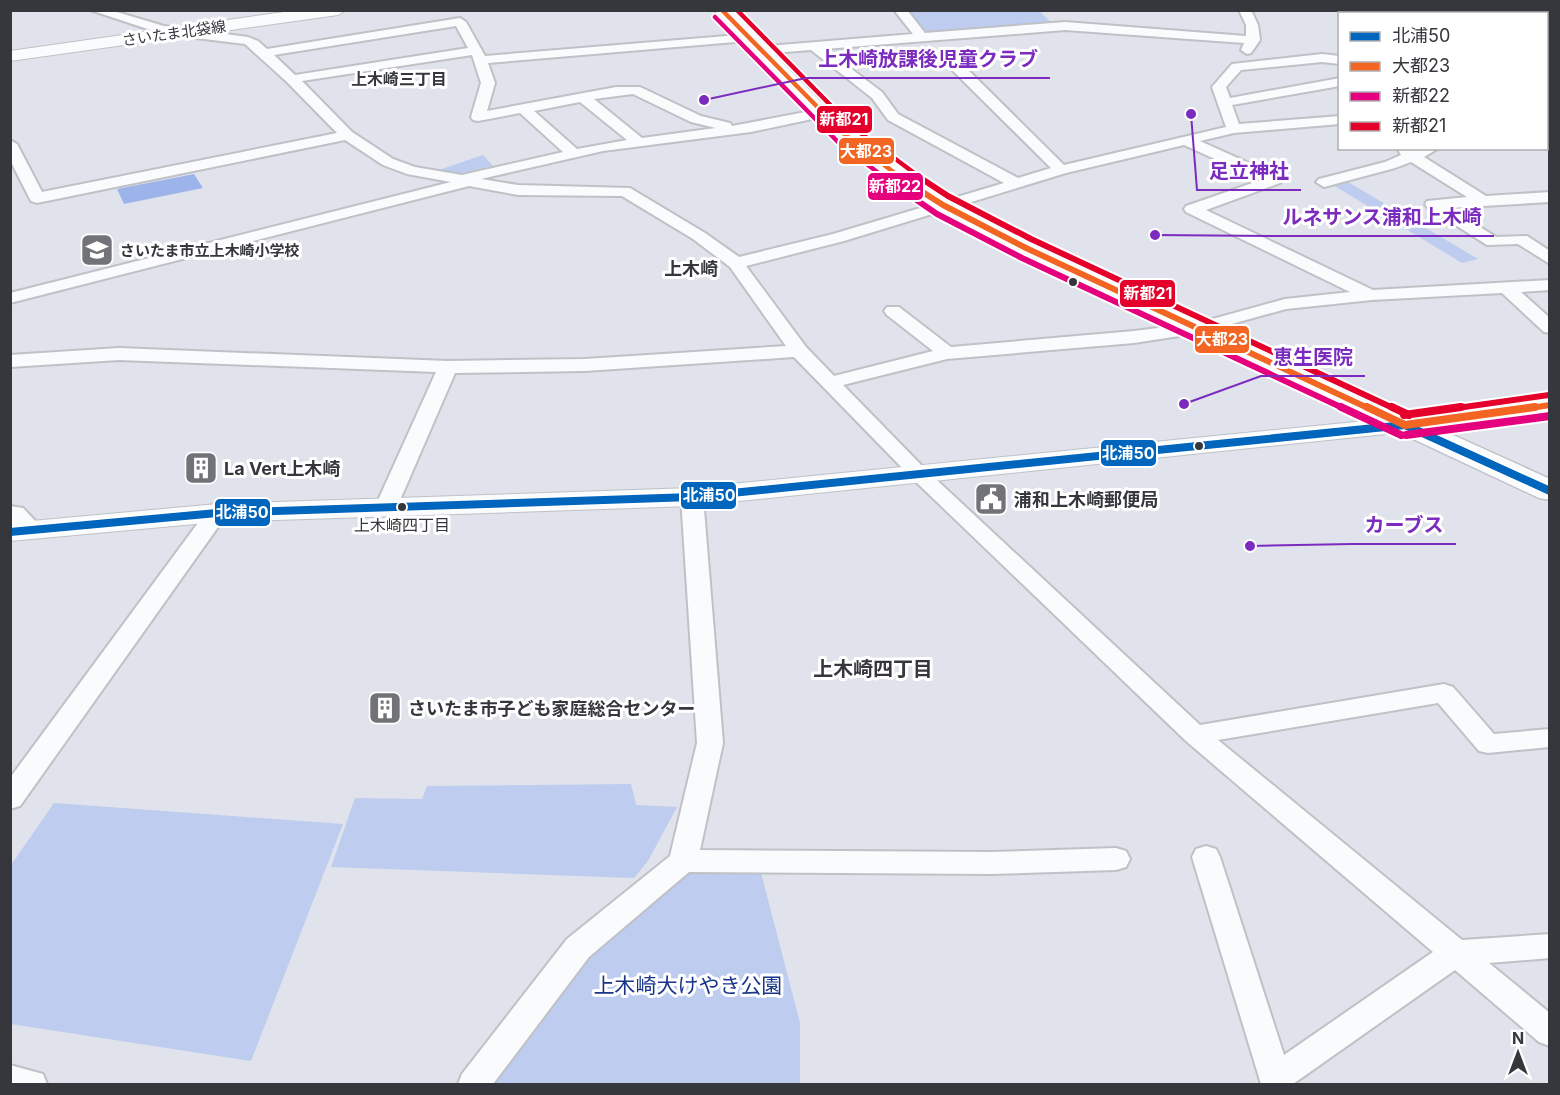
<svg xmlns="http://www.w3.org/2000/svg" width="1560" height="1095" font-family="Inter,'Noto Sans JP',sans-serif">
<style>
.green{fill:#bdccef}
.water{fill:#9db4ea}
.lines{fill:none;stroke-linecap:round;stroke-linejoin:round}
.street-casing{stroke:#bfc1c7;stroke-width:4}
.secondary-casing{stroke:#bfc1c7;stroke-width:2}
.primary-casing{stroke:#bfc1c7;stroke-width:3}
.street{fill:#fafbfc;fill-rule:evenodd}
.secondary{fill:#fafbfc;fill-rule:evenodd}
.primary{fill:#fafbfc;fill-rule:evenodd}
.bus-1-casing{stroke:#fff;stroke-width:12}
.bus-2-far2-casing{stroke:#fff;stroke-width:8}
.bus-2-far1-casing{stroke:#fff;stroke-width:10}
.bus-2-casing{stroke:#fff;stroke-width:12}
.bus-3-far2-casing{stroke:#fff;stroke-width:8}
.bus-3-far1-casing{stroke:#fff;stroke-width:10}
.bus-3-casing{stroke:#fff;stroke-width:12}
.bus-4-far2-casing{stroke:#fff;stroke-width:8}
.bus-4-far1-casing{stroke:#fff;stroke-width:10}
.bus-4-casing{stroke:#fff;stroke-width:12}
.bus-1{stroke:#0065bd;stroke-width:8}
.bus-2-far2{stroke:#f26522;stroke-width:4.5}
.bus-2-far1{stroke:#f26522;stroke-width:6}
.bus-2{stroke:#f26522;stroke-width:8}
.bus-3-far2{stroke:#e5007d;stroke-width:4.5}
.bus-3-far1{stroke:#e5007d;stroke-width:6}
.bus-3{stroke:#e5007d;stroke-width:8}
.bus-4-far2{stroke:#e4002b;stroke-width:4.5}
.bus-4-far1{stroke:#e4002b;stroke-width:6}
.bus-4{stroke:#e4002b;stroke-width:8}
.bus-dot{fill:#35373c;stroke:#fff;stroke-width:2}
.labels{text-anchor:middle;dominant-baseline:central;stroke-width:6;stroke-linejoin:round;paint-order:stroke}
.far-street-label{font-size:15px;fill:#35373c;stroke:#fff}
.far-poi-label{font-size:15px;font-weight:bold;fill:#35373c;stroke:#fff;text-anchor:start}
.far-neighbourhood-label{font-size:16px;font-weight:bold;fill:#35373c;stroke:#fff}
.bus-label{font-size:16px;fill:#35373c;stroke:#fff}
.far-quarter-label{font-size:18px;font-weight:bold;fill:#35373c;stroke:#fff}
.poi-label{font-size:18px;font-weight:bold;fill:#35373c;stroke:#fff;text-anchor:start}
.neighbourhood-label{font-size:20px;font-weight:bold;fill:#35373c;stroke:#fff}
.near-park-label{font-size:21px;fill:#193589;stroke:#fff}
.leader{fill:none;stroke:#7b2cbf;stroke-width:2}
.callout-dot{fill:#7b2cbf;stroke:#fff;stroke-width:2}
.callout-label{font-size:20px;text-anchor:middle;font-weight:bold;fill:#7b2cbf;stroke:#fff;stroke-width:6;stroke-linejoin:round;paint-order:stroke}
.line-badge{stroke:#fff;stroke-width:2}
.badge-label{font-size:16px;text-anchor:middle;font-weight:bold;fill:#fff}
</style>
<rect width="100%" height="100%" fill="#e0e3eb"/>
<!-- green -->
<g class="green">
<path d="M 906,11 L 1039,11 L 1052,23 L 926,33 Z"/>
<path d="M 483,155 L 493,166 L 452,175 L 436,171 Z"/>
<path d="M 1348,182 L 1478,259 L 1462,263 L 1333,185 Z"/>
<path d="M 631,784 L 636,805 L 677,807 L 648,861 L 634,878 L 331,867 L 355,798 L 422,799 L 427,786 Z"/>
<path d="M 54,803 L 343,824 L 251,1061 L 11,1024 L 11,865 Z"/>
<path d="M 683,861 L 758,861 L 800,1023 L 800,1084 L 474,1084 L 578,948 Z"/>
</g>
<!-- water -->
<path class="water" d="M 194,174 L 203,188 L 124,204 L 117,189 Z"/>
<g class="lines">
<defs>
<g id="street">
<path d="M 90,10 L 110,10 L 164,26 L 248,37 L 258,41 L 267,49 L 460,18 L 466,22 L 485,56 L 751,34 L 753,37 L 747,41 L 488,63 L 495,83 L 487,111 L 616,87 L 640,87 L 701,116 L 730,123 L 732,126 L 821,109 L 828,113 L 826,116 L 751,132 L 603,151 L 481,179 L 518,185 L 630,188 L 705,233 L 739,257 L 833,234 L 1004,183 L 888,120 L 872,98 L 811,50 L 759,54 L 755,53 L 753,50 L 755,47 L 913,34 L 894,10 L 907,10 L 925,33 L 1065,22 L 1246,36 L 1246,25 L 1239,10 L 1251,10 L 1258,25 L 1260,40 L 1251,53 L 1247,54 L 1241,50 L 1244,43 L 1065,30 L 825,49 L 882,92 L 898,114 L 1018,178 L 1051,168 L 947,65 L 946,62 L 947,59 L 957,59 L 1064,165 L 1226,127 L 1212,87 L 1232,64 L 1322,54 L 1340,56 L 1340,64 L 1322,62 L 1241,70 L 1226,87 L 1230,98 L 1340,78 L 1340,86 L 1232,105 L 1239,124 L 1340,116 L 1340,124 L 1234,133 L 1200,141 L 1280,177 L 1283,180 L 1280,183 L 1206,210 L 1373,290 L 1550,280 L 1550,290 L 1521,292 L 1550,318 L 1550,333 L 1544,332 L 1502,293 L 1372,300 L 1286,309 L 1199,333 L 1134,343 L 947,359 L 843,385 L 927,471 L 1200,725 L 1444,684 L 1453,687 L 1494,734 L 1550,729 L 1550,747 L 1488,753 L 1479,751 L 1438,703 L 1218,740 L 1462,940 L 1550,934 L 1550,958 L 1489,963 L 1550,1013 L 1550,1046 L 1539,1042 L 1455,970 L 1293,1084 L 1261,1084 L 1192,857 L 1196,849 L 1206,846 L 1216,849 L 1220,857 L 1284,1055 L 1433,952 L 1186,741 L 913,479 L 794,357 L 585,371 L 455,373 L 397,507 L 394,512 L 386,514 L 378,512 L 375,507 L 436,372 L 119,360 L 10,367 L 10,355 L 119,348 L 448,361 L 585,359 L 786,346 L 730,267 L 693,239 L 622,196 L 518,195 L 469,186 L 10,303 L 10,293 L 451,182 L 407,174 L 383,165 L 345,140 L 37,203 L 31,201 L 10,160 L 10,140 L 17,144 L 42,192 L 337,133 L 287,82 L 245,44 L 163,34 ZM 456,26 L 468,48 L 295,75 L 274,55 ZM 472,55 L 481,83 L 471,117 L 473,120 L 478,121 L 520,113 L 563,152 L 462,175 L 415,167 L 393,159 L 352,132 L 302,81 ZM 633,94 L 691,122 L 716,128 L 642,138 L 594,99 ZM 580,102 L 627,140 L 577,149 L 534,111 ZM 1184,145 L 1261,180 L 1186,206 L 1184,209 L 1186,212 L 1350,292 L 1285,299 L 1198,323 L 1134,331 L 951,347 L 899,307 L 887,307 L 884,311 L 887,315 L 933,351 L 834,376 L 806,347 L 746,266 L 844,241 L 1066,173 Z"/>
<path d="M 1411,10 L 1424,10 L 1427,14 L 1414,14 Z"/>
<path d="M 1546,62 L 1550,63 L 1550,71 L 1546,70 Z"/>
<rect x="1546" y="120" width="4" height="8"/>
<path d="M 1397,148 L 1439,148 L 1424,157 L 1486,196 L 1550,192 L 1550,202 L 1450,208 L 1496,237 L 1527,236 L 1550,251 L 1550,264 L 1518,244 L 1487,245 L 1427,207 L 1425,204 L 1427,201 L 1467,197 L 1411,162 L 1395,168 L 1324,187 L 1316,182 L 1319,179 L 1385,162 L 1401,155 Z"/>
<path d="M 692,491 L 700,492 L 703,497 L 723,743 L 700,850 L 991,852 L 1116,848 L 1126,851 L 1130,859 L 1126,867 L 1116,870 L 991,874 L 689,872 L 589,957 L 493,1084 L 458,1084 L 462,1074 L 567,939 L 670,856 L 697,743 L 681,497 L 684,492 Z"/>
<path d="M 10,506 L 23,508 L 44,530 L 41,535 C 26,538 21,530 10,521 Z"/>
<path d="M 217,506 L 225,508 L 228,513 L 20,806 L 10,809 L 10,778 L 209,508 Z"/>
<path d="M 10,1065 L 43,1074 L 47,1084 L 10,1084 Z"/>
</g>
<g id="secondary">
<path d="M 298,10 L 346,10 L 338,15 L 10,61 L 10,51 Z"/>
<path d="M 1405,417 L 1415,419 L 1419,425 L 1415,431 L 692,506 L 217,522 L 10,541 L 10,523 L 217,504 L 692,488 Z"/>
</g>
<path id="primary" d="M 714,10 L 732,10 L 818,99 L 877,149 L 953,201 L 1035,243 L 1411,415 L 1550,396 L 1550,414 L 1440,429 L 1550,479 L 1550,500 L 1539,498 L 1017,253 L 937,210 L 880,173 L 823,125 L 768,71 Z"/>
</defs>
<!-- street casing -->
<use href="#street" class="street-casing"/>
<!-- secondary casing -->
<use href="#secondary" class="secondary-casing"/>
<!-- primary casing -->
<use href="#primary" class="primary-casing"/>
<!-- street -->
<use href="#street" class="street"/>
<!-- secondary -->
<use href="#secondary" class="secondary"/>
<!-- primary -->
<use href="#primary" class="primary"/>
<defs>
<g id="bus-1">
<path d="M 1405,425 L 1550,491"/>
<path d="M 10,532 L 217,513 L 692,497 L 1405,425"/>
</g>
<path id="bus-2-far2" d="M 722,10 L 844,134 L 901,178"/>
<g id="bus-2-far1">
<path d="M 899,177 L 943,205 L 1026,248 L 1370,409"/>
<path d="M 1524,409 L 1550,405"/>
</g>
<g id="bus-2">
<path d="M 1367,407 L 1405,425"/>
<path d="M 1405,425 L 1535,407"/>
</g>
<path id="bus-3-far2" d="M 715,17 L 838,142 L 885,178"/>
<path id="bus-3-far1" d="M 883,177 L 937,214 L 1022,258 L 1345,409"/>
<g id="bus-3">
<path d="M 1341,407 L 1401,435"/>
<path d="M 1406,435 L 1550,416"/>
</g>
<path id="bus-4-far2" d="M 737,10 L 851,126 L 921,178"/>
<g id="bus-4-far1">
<path d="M 919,177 L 948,196 L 1031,239 L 1395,409"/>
<path d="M 1450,409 L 1549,395"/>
</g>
<g id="bus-4">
<path d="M 1392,407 L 1409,415"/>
<path d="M 1404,415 L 1461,407"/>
</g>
</defs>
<!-- bus-1 casing -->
<use href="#bus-1" class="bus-1-casing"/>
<!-- bus-2-far2 casing -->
<use href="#bus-2-far2" class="bus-2-far2-casing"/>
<!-- bus-2-far1 casing -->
<use href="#bus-2-far1" class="bus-2-far1-casing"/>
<!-- bus-2 casing -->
<use href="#bus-2" class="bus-2-casing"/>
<!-- bus-3-far2 casing -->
<use href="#bus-3-far2" class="bus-3-far2-casing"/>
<!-- bus-3-far1 casing -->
<use href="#bus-3-far1" class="bus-3-far1-casing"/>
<!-- bus-3 casing -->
<use href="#bus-3" class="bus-3-casing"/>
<!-- bus-4-far2 casing -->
<use href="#bus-4-far2" class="bus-4-far2-casing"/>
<!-- bus-4-far1 casing -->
<use href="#bus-4-far1" class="bus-4-far1-casing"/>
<!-- bus-4 casing -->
<use href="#bus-4" class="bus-4-casing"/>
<!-- bus-1 -->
<use href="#bus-1" class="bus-1"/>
<!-- bus-2-far2 -->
<use href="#bus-2-far2" class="bus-2-far2"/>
<!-- bus-2-far1 -->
<use href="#bus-2-far1" class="bus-2-far1"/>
<!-- bus-2 -->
<use href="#bus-2" class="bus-2"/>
<!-- bus-3-far2 -->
<use href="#bus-3-far2" class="bus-3-far2"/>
<!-- bus-3-far1 -->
<use href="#bus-3-far1" class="bus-3-far1"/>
<!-- bus-3 -->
<use href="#bus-3" class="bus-3"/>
<!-- bus-4-far2 -->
<use href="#bus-4-far2" class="bus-4-far2"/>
<!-- bus-4-far1 -->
<use href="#bus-4-far1" class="bus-4-far1"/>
<!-- bus-4 -->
<use href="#bus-4" class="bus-4"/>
</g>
<!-- icons -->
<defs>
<symbol id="school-square" viewBox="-11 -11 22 22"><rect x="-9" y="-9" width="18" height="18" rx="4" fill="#717379" stroke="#fff"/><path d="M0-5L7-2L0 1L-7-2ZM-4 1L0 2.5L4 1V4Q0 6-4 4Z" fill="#fff"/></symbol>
<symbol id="building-square" viewBox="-11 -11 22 22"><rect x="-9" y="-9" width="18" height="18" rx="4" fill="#717379" stroke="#fff"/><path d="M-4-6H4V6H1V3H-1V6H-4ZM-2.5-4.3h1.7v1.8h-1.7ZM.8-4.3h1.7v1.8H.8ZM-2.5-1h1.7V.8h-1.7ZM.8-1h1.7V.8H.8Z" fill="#fff"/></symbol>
<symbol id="civic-square" viewBox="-11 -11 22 22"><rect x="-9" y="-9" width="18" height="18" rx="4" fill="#717379" stroke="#fff"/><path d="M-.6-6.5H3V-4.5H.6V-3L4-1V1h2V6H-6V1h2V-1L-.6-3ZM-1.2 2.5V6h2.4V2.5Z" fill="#fff"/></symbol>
</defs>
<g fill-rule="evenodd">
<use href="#school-square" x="78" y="231" width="38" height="38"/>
<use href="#building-square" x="182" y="449" width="38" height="38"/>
<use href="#civic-square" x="972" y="480" width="38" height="38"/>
<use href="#building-square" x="366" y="689" width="38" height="38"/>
</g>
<!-- markers -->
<g class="bus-dot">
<circle cx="1073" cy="282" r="5"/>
<circle cx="1199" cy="446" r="5"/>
<circle cx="402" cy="507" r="5"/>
</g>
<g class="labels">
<!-- far-street labels -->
<g class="far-street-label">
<text transform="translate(174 33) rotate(-8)">さいたま北袋線</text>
</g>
<!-- far-poi labels -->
<g class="far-poi-label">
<text x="120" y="250">さいたま市立上木崎小学校</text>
</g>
<!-- far-neighbourhood labels -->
<g class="far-neighbourhood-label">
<text x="399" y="79">上木崎三丁目</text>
</g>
<!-- bus labels -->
<g class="bus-label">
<text x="402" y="525">上木崎四丁目</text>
</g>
<!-- far-quarter labels -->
<g class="far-quarter-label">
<text x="691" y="268">上木崎</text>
</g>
<!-- poi labels -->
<g class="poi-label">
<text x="224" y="468">La Vert上木崎</text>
<text x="1014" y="499">浦和上木崎郵便局</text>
<text x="408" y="708">さいたま市子ども家庭総合センター</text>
</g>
<!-- neighbourhood labels -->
<g class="neighbourhood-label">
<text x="873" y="669">上木崎四丁目</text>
</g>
<!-- near-park labels -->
<g class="near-park-label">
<text x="688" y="985">上木崎大けやき公園</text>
</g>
</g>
<!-- callouts -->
<path class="leader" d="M704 100L806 78H1050M1191 114L1197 190H1301M1155 235L1270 236H1494M1184 404L1261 376H1365M1250 546L1352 544H1456"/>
<g class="callout-dot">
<circle cx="704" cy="100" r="6"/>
<circle cx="1191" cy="114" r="6"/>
<circle cx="1155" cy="235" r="6"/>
<circle cx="1184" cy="404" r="6"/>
<circle cx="1250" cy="546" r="6"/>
</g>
<g class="callout-label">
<text x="928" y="66">上木崎放課後児童クラブ</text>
<text x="1249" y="178">足立神社</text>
<text x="1382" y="224">ルネサンス浦和上木崎</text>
<text x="1313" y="364">恵生医院</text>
<text x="1404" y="532">カーブス</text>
</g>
<g class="line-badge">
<rect x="816" y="105" width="57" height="29" rx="6" fill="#e4002b"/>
<rect x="838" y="137" width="57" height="28" rx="6" fill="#f26522"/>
<rect x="867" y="172" width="57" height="29" rx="6" fill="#e5007d"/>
<rect x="1119" y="279" width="57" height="29" rx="6" fill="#e4002b"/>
<rect x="1194" y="325" width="56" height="29" rx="6" fill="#f26522"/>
<rect x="1100" y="439" width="57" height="28" rx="6" fill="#0065bd"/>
<rect x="680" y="481" width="57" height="29" rx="6" fill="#0065bd"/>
<rect x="214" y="498" width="57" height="29" rx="6" fill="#0065bd"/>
</g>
<g class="badge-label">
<text x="844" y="125">新都21</text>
<text x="866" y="157">大都23</text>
<text x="895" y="192">新都22</text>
<text x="1148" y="299">新都21</text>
<text x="1222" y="345">大都23</text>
<text x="1128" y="459">北浦50</text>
<text x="709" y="501">北浦50</text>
<text x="242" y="518">北浦50</text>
</g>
<!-- border -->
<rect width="1560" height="1095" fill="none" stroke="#35373c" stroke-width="24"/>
<!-- legend -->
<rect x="1338" y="12" width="210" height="138" fill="#ffffff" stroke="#aeafb1" stroke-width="1.5"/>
<rect x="1350" y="32" width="30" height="9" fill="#0065bd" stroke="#aeafb1" stroke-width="1.5"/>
<text x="1392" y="42" font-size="18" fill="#35373c">北浦50</text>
<rect x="1350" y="62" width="30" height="9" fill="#f26522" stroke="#aeafb1" stroke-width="1.5"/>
<text x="1392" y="72" font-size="18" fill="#35373c">大都23</text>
<rect x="1350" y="92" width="30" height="9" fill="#e5007d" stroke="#aeafb1" stroke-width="1.5"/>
<text x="1392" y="102" font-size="18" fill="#35373c">新都22</text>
<rect x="1350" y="122" width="30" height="9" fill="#e4002b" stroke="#aeafb1" stroke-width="1.5"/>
<text x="1392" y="132" font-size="18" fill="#35373c">新都21</text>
<!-- north arrow -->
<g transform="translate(1518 1053)" stroke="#ffffff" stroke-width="4.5" paint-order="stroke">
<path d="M0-4.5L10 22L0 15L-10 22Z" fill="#35373c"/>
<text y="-9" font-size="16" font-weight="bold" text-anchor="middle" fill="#35373c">N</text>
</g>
</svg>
